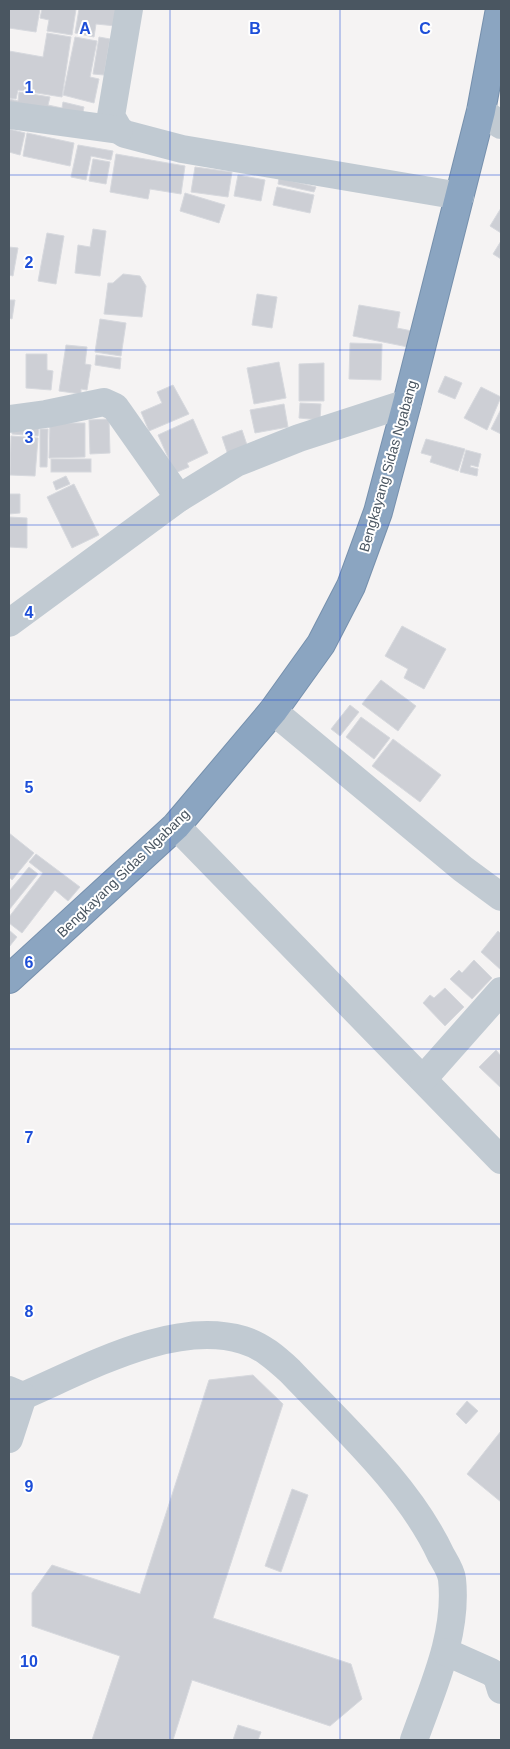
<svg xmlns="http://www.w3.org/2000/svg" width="510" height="1749" font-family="Helvetica,sans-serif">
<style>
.building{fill:#cdcfd5;stroke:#d7d9de}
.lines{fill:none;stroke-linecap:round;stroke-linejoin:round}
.highway-casing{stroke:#7690ad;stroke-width:30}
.minor{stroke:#c1cad2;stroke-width:28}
.highway{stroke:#8ba5c1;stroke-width:28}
.grid{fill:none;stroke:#1d4ed8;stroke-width:1;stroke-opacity:0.55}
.labels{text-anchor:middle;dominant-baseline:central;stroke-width:4;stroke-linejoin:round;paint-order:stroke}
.street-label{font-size:14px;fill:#4a5661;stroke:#fff}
.grid-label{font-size:16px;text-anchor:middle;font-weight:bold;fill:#1d4ed8;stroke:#fff;stroke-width:4;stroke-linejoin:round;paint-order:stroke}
</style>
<rect width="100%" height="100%" fill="#f5f3f3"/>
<!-- building -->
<g class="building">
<path d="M 9,9 L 40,9 L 36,32 L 9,28 Z"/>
<path d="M 42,9 L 76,9 L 72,35 L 47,31 L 49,20 L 40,18 Z"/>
<path d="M 79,9 L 118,9 L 116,26 L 96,24 L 94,37 L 75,33 Z"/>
<path d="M 47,33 L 71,37 L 62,97 L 18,90 L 16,99 L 9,98 L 9,51 L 43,57 Z"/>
<path d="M 75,37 L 97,41 L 90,77 L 99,79 L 94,103 L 63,95 Z"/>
<path d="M 99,37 L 110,39 L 104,75 L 93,74 Z"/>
<path d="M 19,92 L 50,97 L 48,105 L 62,108 L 63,102 L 84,107 L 83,112 L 9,112 L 9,99 L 18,101 Z"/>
<path d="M 9,129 L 25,133 L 20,155 L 9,152 Z"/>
<path d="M 27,133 L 74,143 L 70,166 L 23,156 Z"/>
<path d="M 78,145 L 113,151 L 111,160 L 91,156 L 86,180 L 71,177 Z"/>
<path d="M 116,154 L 185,166 L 181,194 L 150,189 L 148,199 L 110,192 Z"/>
<path d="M 93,159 L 110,162 L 106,184 L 89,181 Z"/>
<path d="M 195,167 L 232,172 L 228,197 L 191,192 Z"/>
<path d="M 238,175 L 265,180 L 261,201 L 234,196 Z"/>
<path d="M 279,178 L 316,187 L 314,192 L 278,184 Z"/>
<path d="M 277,187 L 314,195 L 310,213 L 273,205 Z"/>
<path d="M 185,193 L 225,205 L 219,223 L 180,211 Z"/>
<path d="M 501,208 L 501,233 L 490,226 Z"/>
<path d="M 93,229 L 106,231 L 100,276 L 75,273 L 78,245 L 90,247 Z"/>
<path d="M 47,233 L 64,236 L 56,284 L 38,281 Z"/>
<path d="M 501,241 L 501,259 L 493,254 Z"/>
<path d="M 9,247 L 18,248 L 13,276 L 9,275 Z"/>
<path d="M 123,274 L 140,276 L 146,286 L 142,317 L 104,314 L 108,283 L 113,283 Z"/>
<path d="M 257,294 L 277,297 L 272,328 L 252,325 Z"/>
<path d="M 9,300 L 15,300 L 12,319 L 9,318 Z"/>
<path d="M 359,305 L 400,312 L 397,328 L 412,331 L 408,347 L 353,336 Z"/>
<path d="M 100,319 L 126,323 L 121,356 L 95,352 Z"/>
<path d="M 350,343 L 382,344 L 381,380 L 349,379 Z"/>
<path d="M 66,345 L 87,347 L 85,364 L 91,365 L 87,390 L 81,389 L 81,394 L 59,391 Z"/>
<path d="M 26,354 L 47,354 L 47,370 L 53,371 L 51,390 L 26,388 Z"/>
<path d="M 96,355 L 121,358 L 120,369 L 95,365 Z"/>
<path d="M 279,362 L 286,398 L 254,404 L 247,368 Z"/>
<path d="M 324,363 L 324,401 L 299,401 L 299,364 Z"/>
<path d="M 445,376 L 462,383 L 455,399 L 438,392 Z"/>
<path d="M 173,385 L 189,414 L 149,431 L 141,412 L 162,403 L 157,392 Z"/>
<path d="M 481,387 L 501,397 L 487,430 L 464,418 Z"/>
<path d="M 300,403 L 321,404 L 320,420 L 299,418 Z"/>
<path d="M 284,404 L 288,427 L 255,433 L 250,410 Z"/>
<path d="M 501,409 L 501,434 L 491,429 Z"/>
<path d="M 109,419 L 110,453 L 90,454 L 89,420 Z"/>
<path d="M 193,419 L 208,453 L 187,463 L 189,467 L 175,473 L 158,435 Z"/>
<path d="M 50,423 L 85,423 L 85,457 L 49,458 Z"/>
<path d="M 13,424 L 39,426 L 38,436 L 12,434 Z"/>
<path d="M 40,429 L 48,429 L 47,467 L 40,467 Z"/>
<path d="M 242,430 L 249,451 L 229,458 L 222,437 Z"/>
<path d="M 11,436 L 38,438 L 35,476 L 10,475 Z"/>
<path d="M 426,439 L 465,449 L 458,471 L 430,462 L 432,456 L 421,453 Z"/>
<path d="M 466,450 L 481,454 L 478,467 L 471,465 L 470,467 L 478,469 L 477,476 L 460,472 Z"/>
<rect x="51" y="459" width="40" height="13"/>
<path d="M 66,476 L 70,484 L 56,490 L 53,482 Z"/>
<path d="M 74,484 L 99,535 L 72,548 L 47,497 Z"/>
<path d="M 9,494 L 20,494 L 20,513 L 9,514 Z"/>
<path d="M 9,517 L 27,518 L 27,548 L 9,547 Z"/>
<path d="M 402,626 L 446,649 L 424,689 L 404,678 L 408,669 L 385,656 Z"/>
<path d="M 381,680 L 416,706 L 398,731 L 362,704 Z"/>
<path d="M 350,705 L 359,712 L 340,736 L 331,729 Z"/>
<path d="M 361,717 L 390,738 L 374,759 L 346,737 Z"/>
<path d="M 393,739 L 441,775 L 420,802 L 372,766 Z"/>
<path d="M 9,833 L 34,853 L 12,880 L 9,877 Z"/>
<path d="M 36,854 L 80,887 L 68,901 L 55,890 L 22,933 L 9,923 L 9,917 L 43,873 L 29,862 Z"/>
<path d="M 29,867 L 38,874 L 9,910 L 9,888 L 10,890 Z"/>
<path d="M 9,930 L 17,937 L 9,947 Z"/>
<path d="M 498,931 L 501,934 L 501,970 L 481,952 Z"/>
<path d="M 474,960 L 492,978 L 472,999 L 450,979 L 459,970 L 462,973 Z"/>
<path d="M 445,988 L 464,1007 L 445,1026 L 423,1003 L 430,995 L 434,998 Z"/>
<path d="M 496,1050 L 501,1056 L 501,1088 L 479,1067 Z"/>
<path d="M 253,1375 L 283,1404 L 213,1618 L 351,1664 L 362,1699 L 330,1726 L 192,1680 L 173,1740 L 92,1740 L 120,1656 L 32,1626 L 32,1593 L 52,1565 L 140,1594 L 209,1380 Z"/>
<path d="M 467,1401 L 478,1411 L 466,1424 L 456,1414 Z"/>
<path d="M 501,1431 L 501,1502 L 467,1474 Z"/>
<path d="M 292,1489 L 308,1495 L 281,1572 L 265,1566 Z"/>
<path d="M 238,1725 L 261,1732 L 258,1740 L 233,1740 Z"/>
</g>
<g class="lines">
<defs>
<path id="highway" d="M 9,979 L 176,826 L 273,711 L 321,644 L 351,586 L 378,512 L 407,403 L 481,111 L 500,9"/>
</defs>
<!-- highway casing -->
<use href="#highway" class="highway-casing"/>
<!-- minor -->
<g class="minor">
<path d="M 129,9 L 111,116 L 119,130 L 125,134 L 182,149 L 460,196"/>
<path d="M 481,111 L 501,125"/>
<path d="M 9,115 L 119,130"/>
<path d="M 9,419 L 46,414 L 104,402 L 115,407 L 120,414 L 179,498"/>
<path d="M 9,623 L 179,498 L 236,463 L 299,438 L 407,403"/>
<path d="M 273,711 L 463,869 L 501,897"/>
<path d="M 176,826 L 501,1160"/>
<path d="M 423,1079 L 501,991"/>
<path d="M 9,1390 L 23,1396 C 86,1369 173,1319 243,1340 C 261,1345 276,1358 290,1371 C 342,1426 409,1486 441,1555 C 445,1562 451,1571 452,1579 C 458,1635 432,1689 414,1740"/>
<path d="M 9,1439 L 23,1396"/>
<path d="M 446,1652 L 491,1672 L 497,1677 L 501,1690"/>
</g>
<!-- highway -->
<use href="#highway" class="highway"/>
</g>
<!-- grid -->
<path class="grid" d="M 170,9 L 170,1740M 340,9 L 340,1740M 9,175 L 501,175M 9,350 L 501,350M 9,525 L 501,525M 9,700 L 501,700M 9,874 L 501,874M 9,1049 L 501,1049M 9,1224 L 501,1224M 9,1399 L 501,1399M 9,1574 L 501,1574"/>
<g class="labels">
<!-- street labels -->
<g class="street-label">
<text transform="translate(388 466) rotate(-74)">Bengkayang Sidas Ngabang</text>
<text transform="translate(123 873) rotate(-44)">Bengkayang Sidas Ngabang</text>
</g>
</g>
<g class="grid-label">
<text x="85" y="34">A</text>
<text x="255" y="34">B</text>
<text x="425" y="34">C</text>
<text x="29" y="93">1</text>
<text x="29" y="268">2</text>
<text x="29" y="443">3</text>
<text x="29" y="618">4</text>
<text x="29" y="793">5</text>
<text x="29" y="968">6</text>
<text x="29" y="1143">7</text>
<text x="29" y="1317">8</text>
<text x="29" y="1492">9</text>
<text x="29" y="1667">10</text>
</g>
<!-- border -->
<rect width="510" height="1749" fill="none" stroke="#4a5661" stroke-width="20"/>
</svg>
